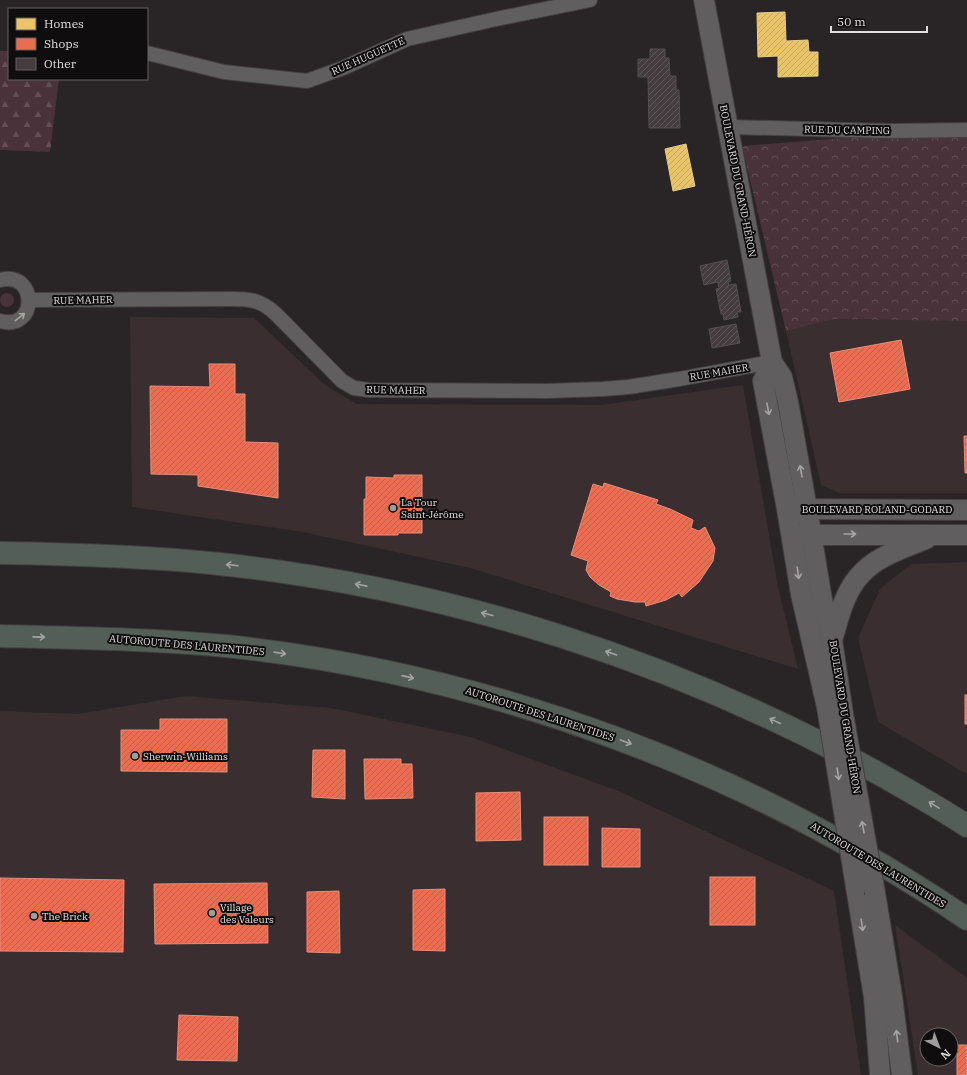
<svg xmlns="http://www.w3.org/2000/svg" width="967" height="1075" font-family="'IBM Plex Serif',serif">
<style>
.built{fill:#3a2e31;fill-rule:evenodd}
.grass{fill:#493239}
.forest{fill:url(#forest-firs)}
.park{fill:url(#park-crowns)}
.homes{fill:url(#homes-hatch);stroke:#e7cc8d}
.shops{fill:url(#shops-hatch);stroke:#e5907b}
.building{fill:url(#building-hatch);stroke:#534f51}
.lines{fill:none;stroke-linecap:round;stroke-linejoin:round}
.street-casing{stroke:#433f40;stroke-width:16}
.secondary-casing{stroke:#433f40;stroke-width:22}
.highway-casing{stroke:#433f40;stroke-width:24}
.street{stroke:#605e5e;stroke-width:14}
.secondary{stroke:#605e5e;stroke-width:20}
.highway{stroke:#545e59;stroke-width:22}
.secondary-bridge-casing{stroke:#433f40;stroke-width:22;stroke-linecap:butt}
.secondary-bridge{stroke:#605e5e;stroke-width:20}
.oneway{stroke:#a7a4a4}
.oneway2{stroke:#a2a4a2}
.poi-dot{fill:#a19c9e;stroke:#100d0e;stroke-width:1.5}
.labels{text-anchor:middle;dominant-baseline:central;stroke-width:4;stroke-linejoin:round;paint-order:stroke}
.street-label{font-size:10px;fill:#e1ddde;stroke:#100d0e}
.poi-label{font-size:10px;fill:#e1ddde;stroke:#100d0e;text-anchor:start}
</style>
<defs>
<pattern id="forest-firs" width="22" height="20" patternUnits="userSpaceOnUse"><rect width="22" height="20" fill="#493239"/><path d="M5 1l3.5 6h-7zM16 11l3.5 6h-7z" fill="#634f55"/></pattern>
<pattern id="park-crowns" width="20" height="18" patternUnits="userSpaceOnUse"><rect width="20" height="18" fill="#493239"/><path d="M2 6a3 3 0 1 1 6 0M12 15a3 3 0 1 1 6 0" fill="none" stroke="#634f55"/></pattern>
<pattern id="homes-hatch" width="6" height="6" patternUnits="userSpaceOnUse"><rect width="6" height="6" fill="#e9c46a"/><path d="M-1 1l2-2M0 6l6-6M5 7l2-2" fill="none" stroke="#c0a460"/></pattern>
<pattern id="shops-hatch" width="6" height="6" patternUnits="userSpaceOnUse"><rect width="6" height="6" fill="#e76f51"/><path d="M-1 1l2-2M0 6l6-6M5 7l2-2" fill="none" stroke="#b6624d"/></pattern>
<pattern id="building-hatch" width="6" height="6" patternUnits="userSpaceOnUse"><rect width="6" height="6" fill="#453c3f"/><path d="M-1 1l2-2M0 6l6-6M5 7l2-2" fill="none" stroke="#60585a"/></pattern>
</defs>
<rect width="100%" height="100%" fill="#292426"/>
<!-- built -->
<g class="built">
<path d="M 130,317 L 254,318 L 325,385 L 357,404 L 601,405 L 743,385 L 778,587 L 798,669 L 470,568 L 303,532 L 132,507 Z"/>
<path d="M 834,319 L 967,320 L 967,493 L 840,493 L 821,485 L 786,331 Z"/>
<path d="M 967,562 L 967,774 L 878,722 L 858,638 L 880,589 L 911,564 Z"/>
<path d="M 186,696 L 331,708 L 471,737 L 621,792 L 834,891 L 861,1075 L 0,1075 L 0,711 L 78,714 Z"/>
<path d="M 895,925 L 967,978 L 967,1075 L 918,1075 ZM 927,1035 L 951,1035 L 951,1059 L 927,1059 Z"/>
</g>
<!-- grass -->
<circle class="grass" cx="7" cy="300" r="7"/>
<!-- forest -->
<path class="forest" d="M 0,51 L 9,51 L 9,79 L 59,79 L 50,152 L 0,150 Z"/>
<!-- park -->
<path class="park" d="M 967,128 L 967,321 L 834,319 L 786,331 L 742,146 Z"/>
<!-- homes -->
<g class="homes">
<path d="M 785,12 L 786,41 L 808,40 L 809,52 L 818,52 L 818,76 L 778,77 L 778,56 L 758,57 L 757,13 Z"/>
<path d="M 686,144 L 695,186 L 673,191 L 665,149 Z"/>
</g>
<!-- shops -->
<g class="shops">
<path d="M 901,340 L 910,389 L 839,402 L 830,353 Z"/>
<path d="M 209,364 L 235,364 L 235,394 L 245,394 L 245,442 L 278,443 L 278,498 L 198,486 L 198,475 L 151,474 L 150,386 L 210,387 Z"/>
<path d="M 964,436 L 967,436 L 967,473 L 965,473 Z"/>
<path d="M 394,475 L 422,475 L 422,533 L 398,533 L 398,535 L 364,535 L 364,499 L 366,499 L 366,477 L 394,478 Z"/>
<path d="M 604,483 L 658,500 L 656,504 L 670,509 L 693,520 L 691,528 L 699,531 L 705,527 L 715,548 L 713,561 L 699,582 L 682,597 L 679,593 L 666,600 L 646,606 L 645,602 L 635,602 L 617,599 L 610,596 L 611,592 L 599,585 L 590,577 L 586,570 L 588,561 L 571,555 L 593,484 L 603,487 Z"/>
<rect x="965" y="695" width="2" height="29"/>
<path d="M 160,719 L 227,719 L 227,772 L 121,771 L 121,730 L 160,730 Z"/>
<path d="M 313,750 L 345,750 L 345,799 L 312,797 Z"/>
<path d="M 364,759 L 401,759 L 401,764 L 412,764 L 413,798 L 365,799 Z"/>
<path d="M 520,792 L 521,840 L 476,841 L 476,793 Z"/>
<rect x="544" y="817" width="44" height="48"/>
<path d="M 602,828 L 640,829 L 640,867 L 602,867 Z"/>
<rect x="710" y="877" width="45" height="48"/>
<path d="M 0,878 L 124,880 L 123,952 L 0,951 Z"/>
<path d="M 267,883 L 268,943 L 155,944 L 154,884 Z"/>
<path d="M 445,889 L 445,951 L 413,950 L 413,890 Z"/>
<path d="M 339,891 L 340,953 L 307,952 L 307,892 Z"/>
<path d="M 179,1015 L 238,1017 L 237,1061 L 177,1060 Z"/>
<rect x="957" y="1045" width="10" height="30"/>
</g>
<!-- building -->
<g class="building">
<path d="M 650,49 L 665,49 L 665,58 L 669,58 L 670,76 L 676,76 L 676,90 L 679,90 L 680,128 L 649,128 L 648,77 L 638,77 L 638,59 L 650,59 Z"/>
<path d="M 727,260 L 731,281 L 728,282 L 729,285 L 736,284 L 741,312 L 737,312 L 738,317 L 724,320 L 723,314 L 721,314 L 716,289 L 719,288 L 718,282 L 704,285 L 700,266 Z"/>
<path d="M 736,324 L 740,343 L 712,348 L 709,329 Z"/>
</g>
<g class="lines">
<defs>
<g id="street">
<path d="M 147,53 L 224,72 L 307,81 L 343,68 L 407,39 L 496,19 L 590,0"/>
<path d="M 728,127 L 888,131 L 967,130"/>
<path d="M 0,280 C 38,270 38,332 0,321"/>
<path d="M 29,300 L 233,299 C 252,299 262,301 276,314 L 342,381 L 354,388 L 369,390 L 547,391 L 603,389 L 628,387 L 679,379 L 772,362"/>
</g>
<g id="secondary">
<path d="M 704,0 L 772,362 L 782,377 L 788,402 L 807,509 L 822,600 L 832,640 L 843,714"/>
<path d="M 772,362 L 763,381 L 787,509 L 801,594 L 827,707"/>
<path d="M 795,509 L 967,510"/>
<path d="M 798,535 L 967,535"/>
<path d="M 832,640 C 836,628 839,614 844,602 C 859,562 890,553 926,539"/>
<path d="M 856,887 L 874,997 L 880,1075"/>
<path d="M 875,893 L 892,996 L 902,1075"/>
</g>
<g id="highway">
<path d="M 0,553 C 73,554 147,556 220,564 C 452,589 679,662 883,776 C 911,792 940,808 967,826"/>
<path d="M 0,636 C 75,638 151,639 226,646 C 490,674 748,770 967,919"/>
</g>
</defs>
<!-- street casing -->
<use href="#street" class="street-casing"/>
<!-- secondary casing -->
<use href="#secondary" class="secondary-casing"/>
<!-- highway casing -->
<use href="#highway" class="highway-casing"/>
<!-- street -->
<use href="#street" class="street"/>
<!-- secondary -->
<use href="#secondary" class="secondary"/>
<!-- highway -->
<use href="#highway" class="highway"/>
<defs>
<g id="secondary-bridge">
<path d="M 827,707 L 856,887"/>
<path d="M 843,714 L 875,893"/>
</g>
</defs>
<!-- secondary-bridge casing -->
<use href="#secondary-bridge" class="secondary-bridge-casing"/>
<!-- secondary-bridge -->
<use href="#secondary-bridge" class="secondary-bridge"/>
</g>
<!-- one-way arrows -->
<defs><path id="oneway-shaft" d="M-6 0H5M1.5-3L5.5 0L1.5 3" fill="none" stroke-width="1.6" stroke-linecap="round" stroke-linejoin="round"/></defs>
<g class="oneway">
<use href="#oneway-shaft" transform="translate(20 317) rotate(-38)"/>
<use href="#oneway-shaft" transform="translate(768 409) rotate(79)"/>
<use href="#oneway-shaft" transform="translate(801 471) rotate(-100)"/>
<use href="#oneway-shaft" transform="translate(850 534)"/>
<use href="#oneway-shaft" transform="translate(798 573) rotate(82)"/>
<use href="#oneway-shaft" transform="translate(838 774) rotate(81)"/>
<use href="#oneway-shaft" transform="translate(863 827) rotate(-100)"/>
<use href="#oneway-shaft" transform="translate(862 925) rotate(81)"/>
<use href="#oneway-shaft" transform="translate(897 1036) rotate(-97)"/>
</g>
<g class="oneway2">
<use href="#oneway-shaft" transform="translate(232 565) rotate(-173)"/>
<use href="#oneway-shaft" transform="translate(361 585) rotate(-169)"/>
<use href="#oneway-shaft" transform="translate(487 614) rotate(-166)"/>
<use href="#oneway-shaft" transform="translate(39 637) rotate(1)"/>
<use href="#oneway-shaft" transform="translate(280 653) rotate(8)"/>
<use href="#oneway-shaft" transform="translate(611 653) rotate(-161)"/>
<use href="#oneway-shaft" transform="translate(408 677) rotate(13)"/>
<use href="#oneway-shaft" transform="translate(775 721) rotate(-155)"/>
<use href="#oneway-shaft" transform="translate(626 742) rotate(20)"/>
<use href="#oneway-shaft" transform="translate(934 805) rotate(-149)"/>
</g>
<!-- markers -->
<g class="poi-dot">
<circle cx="393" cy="508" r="4"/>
<circle cx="135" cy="756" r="4"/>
<circle cx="212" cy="913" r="4"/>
<circle cx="34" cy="916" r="4"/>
</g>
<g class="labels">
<!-- street labels -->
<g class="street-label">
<text transform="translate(368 56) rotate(-24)">RUE HUGUETTE</text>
<text transform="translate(847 130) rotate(1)">RUE DU CAMPING</text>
<text transform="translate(738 181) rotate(79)">BOULEVARD DU GRAND-HÉRON</text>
<text transform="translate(83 300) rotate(-1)">RUE MAHER</text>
<text transform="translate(719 372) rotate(-10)">RUE MAHER</text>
<text transform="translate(396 390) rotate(1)">RUE MAHER</text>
<text x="877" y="509">BOULEVARD ROLAND-GODARD</text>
<text transform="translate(187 645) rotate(5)">AUTOROUTE DES LAURENTIDES</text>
<text transform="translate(540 714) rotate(18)">AUTOROUTE DES LAURENTIDES</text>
<text transform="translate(845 717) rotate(81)">BOULEVARD DU GRAND-HÉRON</text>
<text transform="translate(878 865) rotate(31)">AUTOROUTE DES LAURENTIDES</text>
</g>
<!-- poi labels -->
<g class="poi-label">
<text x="401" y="502">La Tour<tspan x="401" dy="12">Saint-Jérôme</tspan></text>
<text x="143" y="756">Sherwin-Williams</text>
<text x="220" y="907">Village<tspan x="220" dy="12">des Valeurs</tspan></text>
<text x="42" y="916">The Brick</text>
</g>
</g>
<!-- legend -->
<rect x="8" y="8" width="140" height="72" fill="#100d0e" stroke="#646061"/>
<rect x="16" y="18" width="20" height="12" fill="#e9c46a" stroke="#646061"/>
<text x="44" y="28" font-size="12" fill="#e1ddde">Homes</text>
<rect x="16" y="38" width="20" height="12" fill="#e76f51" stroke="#646061"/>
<text x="44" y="48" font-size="12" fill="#e1ddde">Shops</text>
<rect x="16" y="58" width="20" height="12" fill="#453c3f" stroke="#646061"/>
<text x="44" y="68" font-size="12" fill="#e1ddde">Other</text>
<!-- north arrow -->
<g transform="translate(939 1047) rotate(138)"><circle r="19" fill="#100d0e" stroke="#646061"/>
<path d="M0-3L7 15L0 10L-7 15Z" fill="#a19c9e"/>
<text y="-6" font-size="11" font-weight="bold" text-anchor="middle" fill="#e1ddde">N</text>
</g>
<!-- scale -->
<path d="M831 26v6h96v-6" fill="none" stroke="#e1ddde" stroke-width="2"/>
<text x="837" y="26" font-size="12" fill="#e1ddde" stroke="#100d0e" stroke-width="3" paint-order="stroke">50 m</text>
</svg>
